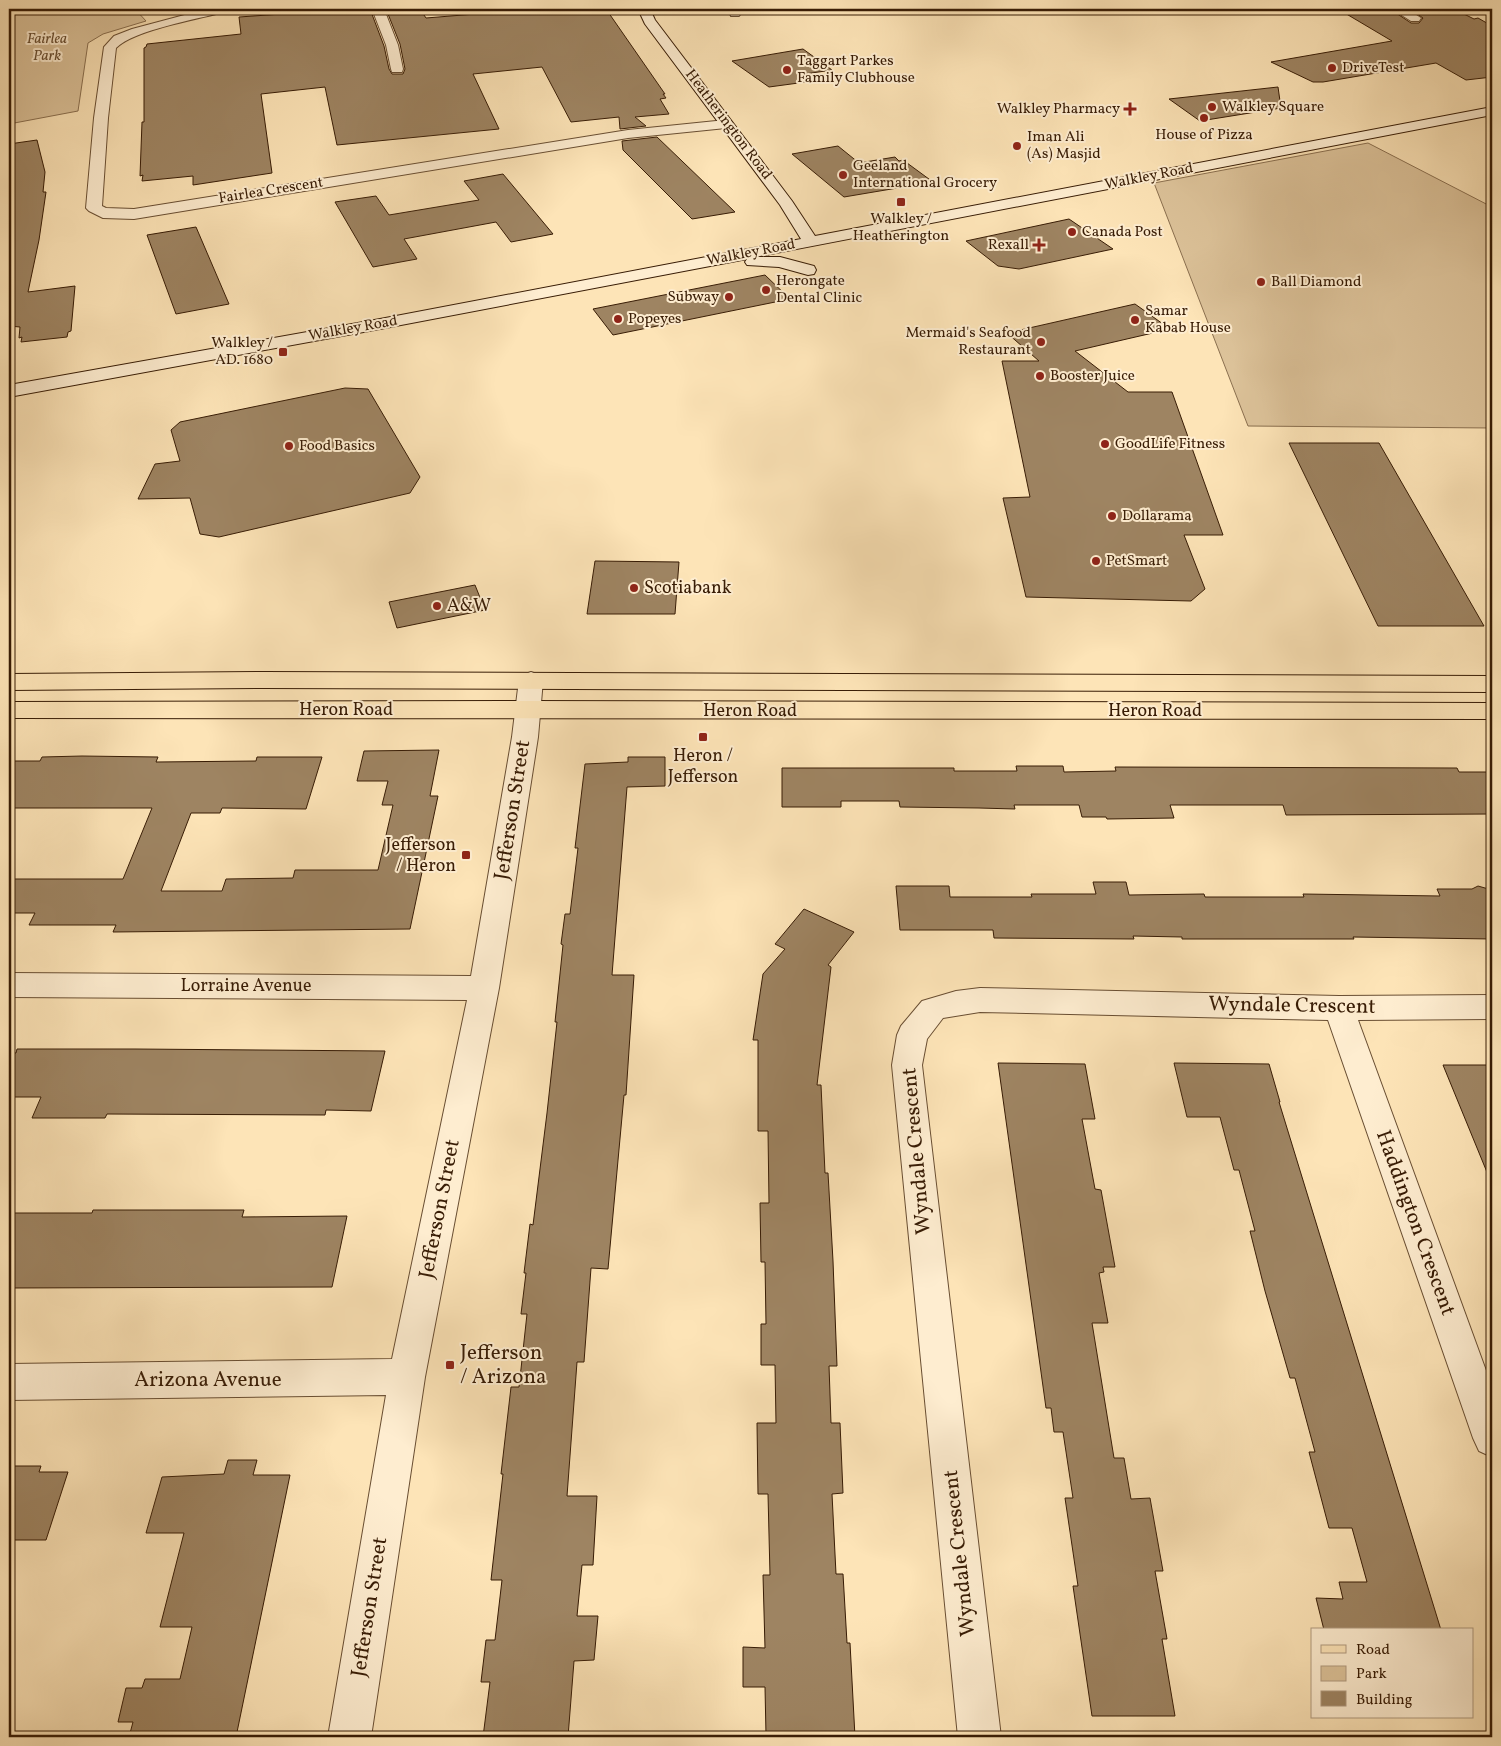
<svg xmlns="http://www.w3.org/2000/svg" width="1501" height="1746" font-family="Vollkorn,serif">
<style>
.green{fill:#dcc299;stroke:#8a6f4f}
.building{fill:#9e8462;stroke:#381c05}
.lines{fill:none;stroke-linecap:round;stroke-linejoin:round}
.street-casing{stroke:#694e32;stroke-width:2}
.secondary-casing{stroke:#381c05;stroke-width:2}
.primary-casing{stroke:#381c05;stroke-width:2}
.street{fill:#feedd0;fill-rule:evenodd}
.secondary{fill:#feedd0;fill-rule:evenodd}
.primary{fill:#fde4b7;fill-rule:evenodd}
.poi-dot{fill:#8f2418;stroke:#feedd0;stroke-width:2}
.labels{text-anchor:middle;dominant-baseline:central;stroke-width:4;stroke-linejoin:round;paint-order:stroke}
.far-park-label{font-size:15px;font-style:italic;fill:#694e31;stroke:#feedd0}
.far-poi-label{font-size:15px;fill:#381c05;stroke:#feedd0;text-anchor:start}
.far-street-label{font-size:15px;fill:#381c05;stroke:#feedd0}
.poi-label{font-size:18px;fill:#381c05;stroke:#feedd0;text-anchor:start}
.street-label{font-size:18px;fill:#381c05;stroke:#feedd0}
.near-street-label{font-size:21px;fill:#381c05;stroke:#feedd0}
.near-poi-label{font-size:21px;fill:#381c05;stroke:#feedd0;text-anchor:start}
</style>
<rect width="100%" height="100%" fill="#fde4b7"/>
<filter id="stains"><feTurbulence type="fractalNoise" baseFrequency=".004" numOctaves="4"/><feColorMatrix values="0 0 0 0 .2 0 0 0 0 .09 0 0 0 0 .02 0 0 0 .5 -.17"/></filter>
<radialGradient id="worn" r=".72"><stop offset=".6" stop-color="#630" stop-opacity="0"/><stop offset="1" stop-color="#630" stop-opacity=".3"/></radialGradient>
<!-- green -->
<g class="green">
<path d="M 9,9 L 135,9 L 146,21 L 103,34 L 88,43 L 78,111 L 9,124 Z"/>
<path d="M 1368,143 L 1492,207 L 1492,428 L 1248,426 L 1154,183 Z"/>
</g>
<!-- building -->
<g class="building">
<path d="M 282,9 L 370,9 L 384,46 L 389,69 L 392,74 L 403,74 L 405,69 L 400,44 L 386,9 L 420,9 L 426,18 L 512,11 L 511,9 L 606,9 L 665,94 L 663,94 L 666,98 L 660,99 L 669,114 L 635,117 L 646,126 L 620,129 L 619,117 L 571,122 L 542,67 L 473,74 L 499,129 L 337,145 L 325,87 L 261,94 L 272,173 L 193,185 L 193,176 L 142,181 L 143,175 L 140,176 L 142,122 L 144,122 L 144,48 L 146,47 L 147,44 L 241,34 L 239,17 L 282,14 Z"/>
<path d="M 1338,9 L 1390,9 L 1411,23 L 1419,23 L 1423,18 L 1410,9 L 1454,9 L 1474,19 L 1478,18 L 1492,26 L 1492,77 L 1466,80 L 1436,63 L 1323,82 L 1313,82 L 1271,62 L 1392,41 Z"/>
<path d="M 803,49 L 832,70 L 798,75 L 806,82 L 769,87 L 732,61 Z"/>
<path d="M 1278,87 L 1281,108 L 1200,121 L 1169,99 Z"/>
<path d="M 657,137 L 735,212 L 692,219 L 623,150 L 622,141 Z"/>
<path d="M 37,140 L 45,172 L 43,192 L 46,192 L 39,240 L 28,292 L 75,286 L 71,331 L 68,332 L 67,337 L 21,342 L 22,337 L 19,338 L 20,327 L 9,326 L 9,144 Z"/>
<path d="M 838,146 L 859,163 L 895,157 L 899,161 L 903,160 L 933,182 L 844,197 L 792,154 Z"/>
<path d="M 503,174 L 553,234 L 511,242 L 496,222 L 404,239 L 417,259 L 373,267 L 335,202 L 376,196 L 389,215 L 479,200 L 464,181 Z"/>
<path d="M 1069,219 L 1113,249 L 1019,269 L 998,266 L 966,241 Z"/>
<path d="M 196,227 L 229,304 L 176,314 L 147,235 Z"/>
<path d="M 765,275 L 790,299 L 613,335 L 593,309 Z"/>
<path d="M 1135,304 L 1170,329 L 1075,351 L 1128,392 L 1172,392 L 1223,535 L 1184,535 L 1205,589 L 1191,601 L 1026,597 L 1003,498 L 1030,497 L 1002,361 L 1039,361 L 1007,333 Z"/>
<path d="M 345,388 L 368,389 L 420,477 L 410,493 L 219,537 L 200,534 L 190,498 L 138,499 L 155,464 L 180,461 L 171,430 L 180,422 Z"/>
<path d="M 1289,443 L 1379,443 L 1484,626 L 1378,626 Z"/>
<path d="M 595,561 L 679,562 L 675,614 L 587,614 Z"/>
<path d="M 475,585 L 485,610 L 397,628 L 389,602 Z"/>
<path d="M 439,750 L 430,796 L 438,796 L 410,929 L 113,932 L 116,925 L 29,925 L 35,913 L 9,913 L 9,879 L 123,879 L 152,808 L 9,808 L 9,761 L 40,761 L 42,757 L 82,756 L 158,757 L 156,762 L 256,761 L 257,757 L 322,757 L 306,809 L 222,808 L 220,813 L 191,813 L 161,891 L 222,891 L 226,879 L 293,878 L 295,870 L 378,870 L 393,805 L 382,805 L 388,781 L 357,781 L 364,751 Z"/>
<path d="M 628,757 L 665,757 L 665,786 L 627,787 L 612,975 L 634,975 L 626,1095 L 624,1095 L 608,1269 L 591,1268 L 584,1362 L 577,1362 L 567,1496 L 597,1496 L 593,1565 L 582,1565 L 577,1616 L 598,1616 L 594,1660 L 574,1661 L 568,1737 L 483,1737 L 490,1682 L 481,1682 L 486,1640 L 495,1640 L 502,1580 L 491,1580 L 503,1474 L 501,1474 L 511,1387 L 519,1387 L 527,1314 L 521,1314 L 526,1273 L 524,1273 L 530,1224 L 533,1225 L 547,1113 L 557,1022 L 555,1022 L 563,945 L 561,944 L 565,914 L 570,914 L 578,848 L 575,848 L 585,764 L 628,762 Z"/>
<path d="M 1016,766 L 1063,766 L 1064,772 L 1116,771 L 1115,767 L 1457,768 L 1459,772 L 1492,772 L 1492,814 L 1286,815 L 1283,805 L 1170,805 L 1174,818 L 1107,819 L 1106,817 L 1082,817 L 1079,805 L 1014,805 L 1015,809 L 979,808 L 900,807 L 899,801 L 841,801 L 841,807 L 782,807 L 782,768 L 954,768 L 954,771 L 1017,771 Z"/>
<path d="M 1093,882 L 1126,882 L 1129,895 L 1204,894 L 1205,897 L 1304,897 L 1303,894 L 1440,896 L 1437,889 L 1472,889 L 1478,886 L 1492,890 L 1492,939 L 1353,937 L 1354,939 L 1182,939 L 1182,937 L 1133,936 L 1134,939 L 994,938 L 993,930 L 900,930 L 896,886 L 949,886 L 950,897 L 1032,897 L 1031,894 L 1096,894 Z"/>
<path d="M 804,909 L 854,932 L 828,965 L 831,967 L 817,1085 L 821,1085 L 825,1173 L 828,1173 L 833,1261 L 837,1366 L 829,1366 L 831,1423 L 840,1423 L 843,1493 L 832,1494 L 836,1574 L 843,1574 L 847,1643 L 850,1643 L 855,1737 L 791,1737 L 791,1735 L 766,1735 L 765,1687 L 743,1687 L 743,1647 L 765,1648 L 763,1575 L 770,1575 L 768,1494 L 758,1494 L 757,1423 L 776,1423 L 775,1365 L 761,1365 L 761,1324 L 766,1324 L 765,1262 L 761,1262 L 760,1203 L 769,1203 L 768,1131 L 758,1131 L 758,1040 L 753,1040 L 763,974 L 785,949 L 775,944 Z"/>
<path d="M 17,1049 L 135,1049 L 385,1051 L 371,1111 L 326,1110 L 325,1115 L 107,1114 L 105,1118 L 32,1118 L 41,1097 L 9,1097 L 9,1053 L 16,1053 Z"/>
<path d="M 998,1063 L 1085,1064 L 1095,1119 L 1082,1119 L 1095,1189 L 1101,1190 L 1115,1267 L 1103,1267 L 1104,1272 L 1099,1273 L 1108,1323 L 1092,1323 L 1114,1458 L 1124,1458 L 1131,1499 L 1150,1498 L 1163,1571 L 1155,1571 L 1167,1639 L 1162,1639 L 1175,1716 L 1092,1716 L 1073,1586 L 1078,1586 L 1065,1498 L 1073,1498 L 1063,1432 L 1054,1432 L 1051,1408 L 1046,1408 Z"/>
<path d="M 1174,1063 L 1269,1064 L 1280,1102 L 1279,1102 L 1441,1630 L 1324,1630 L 1316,1598 L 1343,1599 L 1339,1582 L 1367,1582 L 1352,1528 L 1329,1528 L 1309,1452 L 1315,1452 L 1295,1378 L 1290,1378 L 1265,1291 L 1250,1231 L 1255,1231 L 1239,1170 L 1234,1170 L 1220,1117 L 1187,1117 Z"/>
<path d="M 1443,1065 L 1492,1065 L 1492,1182 L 1491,1182 Z"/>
<path d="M 93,1210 L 244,1210 L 242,1217 L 347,1216 L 332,1287 L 9,1288 L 9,1213 L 92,1213 Z"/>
<path d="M 228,1460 L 257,1460 L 253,1475 L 290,1475 L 236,1737 L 129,1737 L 133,1722 L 118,1722 L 126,1688 L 142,1688 L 145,1679 L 180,1679 L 192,1627 L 160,1627 L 184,1533 L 146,1533 L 162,1477 L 224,1474 Z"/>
<path d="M 9,1466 L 41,1466 L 39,1472 L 68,1472 L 46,1540 L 9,1540 Z"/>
</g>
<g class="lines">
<defs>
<g id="street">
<path d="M 207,9 L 226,9 L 224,12 C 198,19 134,30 116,48 L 108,118 L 102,206 L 106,208 L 134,209 L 628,130 L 726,120 L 733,124 L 726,128 L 628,138 L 134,219 L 103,218 L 89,211 L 86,208 L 94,118 L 104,47 L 114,36 L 132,29 Z"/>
<path d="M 372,9 L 384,9 L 398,45 L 403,69 L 402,72 L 392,72 L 391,69 L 386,45 Z"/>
<path d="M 728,9 L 740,9 L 741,13 L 739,16 L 731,16 Z"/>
<path d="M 1392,9 L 1407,9 L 1421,18 L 1419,21 L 1411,21 Z"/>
<path d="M 531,672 L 539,675 L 543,680 L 538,737 L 499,988 L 425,1377 L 371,1737 L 328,1737 L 386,1395 L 9,1400 L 9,1364 L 392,1359 L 467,1000 L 9,997 L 9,973 L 471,976 L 512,737 L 519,680 L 523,675 Z"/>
<path d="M 980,988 L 1339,996 L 1492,995 L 1492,1019 L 1358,1020 L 1492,1387 L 1492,1457 L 1479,1451 L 1473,1438 L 1328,1020 L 980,1012 L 943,1018 L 927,1039 L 922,1065 L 1001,1737 L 958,1737 L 892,1065 L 897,1035 L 901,1026 L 922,1001 L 956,991 Z"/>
</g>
<path id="secondary" d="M 638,9 L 650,9 L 655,20 L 792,201 L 815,236 L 1492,107 L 1492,115 L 755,257 L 780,257 L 814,266 L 816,270 L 814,274 L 808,275 L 779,267 L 747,265 L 745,262 L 747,259 L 380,329 L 9,397 L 9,385 L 380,319 L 801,239 L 780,205 L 645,24 Z"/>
<g id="primary">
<path d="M 261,672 L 1492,676 L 1492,692 L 261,688 L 9,690 L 9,674 Z"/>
<path d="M 528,701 L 1492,703 L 1492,719 L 9,718 L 9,702 Z"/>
</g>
</defs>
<!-- street casing -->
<use href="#street" class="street-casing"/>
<!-- secondary casing -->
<use href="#secondary" class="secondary-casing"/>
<!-- primary casing -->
<use href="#primary" class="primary-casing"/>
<!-- street -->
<use href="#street" class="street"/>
<!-- secondary -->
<use href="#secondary" class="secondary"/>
<!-- primary -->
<use href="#primary" class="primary"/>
</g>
<!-- markers -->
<g class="poi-dot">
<circle cx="1332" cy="68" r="5"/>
<circle cx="787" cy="70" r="5"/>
<circle cx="1212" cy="107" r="5"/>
<path d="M1127.5 101.5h5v5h5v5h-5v5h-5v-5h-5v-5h5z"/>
<circle cx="1204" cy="118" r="5"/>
<circle cx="1017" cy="146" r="5"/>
<circle cx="843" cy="175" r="5"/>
<rect x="896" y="197" width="10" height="10" rx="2.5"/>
<circle cx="1072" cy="232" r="5"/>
<path d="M1036.5 237.5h5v5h5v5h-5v5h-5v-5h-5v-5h5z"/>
<circle cx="1261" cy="282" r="5"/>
<circle cx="766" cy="290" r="5"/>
<circle cx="729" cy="297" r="5"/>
<circle cx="618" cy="319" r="5"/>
<circle cx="1135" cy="320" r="5"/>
<circle cx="1041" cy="342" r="5"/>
<rect x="278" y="347" width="10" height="10" rx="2.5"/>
<circle cx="1040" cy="376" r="5"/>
<circle cx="1105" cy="444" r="5"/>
<circle cx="289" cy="446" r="5"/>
<circle cx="1112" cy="516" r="5"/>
<circle cx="1096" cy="561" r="5"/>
<circle cx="634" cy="588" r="5"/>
<circle cx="437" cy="606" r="5"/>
<rect x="698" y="732" width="10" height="10" rx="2.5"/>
<rect x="461" y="850" width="10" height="10" rx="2.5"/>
<rect x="445" y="1360" width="10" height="10" rx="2.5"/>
</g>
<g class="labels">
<!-- far-park labels -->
<g class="far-park-label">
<text x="47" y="39">Fairlea<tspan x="47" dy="17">Park</tspan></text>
</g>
<!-- far-poi labels -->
<g class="far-poi-label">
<text x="797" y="61">Taggart Parkes<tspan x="797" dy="17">Family Clubhouse</tspan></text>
<text x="1342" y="68">DriveTest</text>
<text x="1222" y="107">Walkley Square</text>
<text x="1120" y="109" text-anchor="end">Walkley Pharmacy</text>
<text x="1204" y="135" text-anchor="middle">House of Pizza</text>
<text x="1027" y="137">Iman Ali<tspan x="1027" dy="17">(As) Masjid</tspan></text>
<text x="853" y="166">Geeland<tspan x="853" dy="17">International Grocery</tspan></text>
<text x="901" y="219" text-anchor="middle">Walkley /<tspan x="901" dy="17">Heatherington</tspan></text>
<text x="1082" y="232">Canada Post</text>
<text x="1029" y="245" text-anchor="end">Rexall</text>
<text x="776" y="281">Herongate<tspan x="776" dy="17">Dental Clinic</tspan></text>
<text x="1271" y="282">Ball Diamond</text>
<text x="719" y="297" text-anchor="end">Subway</text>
<text x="1145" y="311">Samar<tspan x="1145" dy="17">Kabab House</tspan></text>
<text x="628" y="319">Popeyes</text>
<text x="1031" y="333" text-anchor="end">Mermaid's Seafood<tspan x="1031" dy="17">Restaurant</tspan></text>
<text x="273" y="343" text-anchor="end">Walkley /<tspan x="273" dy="17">AD. 1680</tspan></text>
<text x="1050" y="376">Booster Juice</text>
<text x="1115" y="444">GoodLife Fitness</text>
<text x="299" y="446">Food Basics</text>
<text x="1122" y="516">Dollarama</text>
<text x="1106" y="561">PetSmart</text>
</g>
<!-- far-street labels -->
<g class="far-street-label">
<text transform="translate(728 125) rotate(53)">Heatherington Road</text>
<text transform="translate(1149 177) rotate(-11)">Walkley Road</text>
<text transform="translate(271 191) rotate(-9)">Fairlea Crescent</text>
<text transform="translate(751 253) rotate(-11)">Walkley Road</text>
<text transform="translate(353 329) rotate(-10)">Walkley Road</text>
</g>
<!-- poi labels -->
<g class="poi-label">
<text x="644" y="588">Scotiabank</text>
<text x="447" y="606">A&amp;W</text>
<text x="703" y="756" text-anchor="middle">Heron /<tspan x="703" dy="21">Jefferson</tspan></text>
<text x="456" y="845" text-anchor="end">Jefferson<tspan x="456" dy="21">/ Heron</tspan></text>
</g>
<!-- street labels -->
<g class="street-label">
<text x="346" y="710">Heron Road</text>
<text x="750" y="711">Heron Road</text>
<text x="1155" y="711">Heron Road</text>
<text x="246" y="986">Lorraine Avenue</text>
</g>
<!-- near-street labels -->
<g class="near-street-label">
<text transform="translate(513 810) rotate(-81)">Jefferson Street</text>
<text transform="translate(1292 1006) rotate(1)">Wyndale Crescent</text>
<text transform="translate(917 1151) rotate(-95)">Wyndale Crescent</text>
<text transform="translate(440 1209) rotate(-79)">Jefferson Street</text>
<text transform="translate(1415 1223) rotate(70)">Haddington Crescent</text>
<text x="208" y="1380">Arizona Avenue</text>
<text transform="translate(960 1553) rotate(-96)">Wyndale Crescent</text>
<text transform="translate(370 1607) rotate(-81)">Jefferson Street</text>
</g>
<!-- near-poi labels -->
<g class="near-poi-label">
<text x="460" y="1353">Jefferson<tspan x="460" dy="24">/ Arizona</tspan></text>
</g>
</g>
<!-- margin -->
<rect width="1501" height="1746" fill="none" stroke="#fde4b7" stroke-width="30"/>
<rect x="10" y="10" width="1481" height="1726" fill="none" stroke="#381c05" stroke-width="2.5"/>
<rect x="15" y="15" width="1471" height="1716" fill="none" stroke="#381c05"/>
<!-- legend -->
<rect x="1311" y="1628" width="162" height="90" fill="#feedd0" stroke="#af997f"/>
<rect x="1321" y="1645" width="25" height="8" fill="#fde4b7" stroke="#af997f"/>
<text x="1356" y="1654" font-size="15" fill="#381c05">Road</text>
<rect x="1321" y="1666" width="25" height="15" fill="#dcc299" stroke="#af997f"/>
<text x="1356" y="1678" font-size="15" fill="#381c05">Park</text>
<rect x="1321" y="1691" width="25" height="15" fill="#9e8462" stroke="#af997f"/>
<text x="1356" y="1704" font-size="15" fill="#381c05">Building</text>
<rect width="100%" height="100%" filter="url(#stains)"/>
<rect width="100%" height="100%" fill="url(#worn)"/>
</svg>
